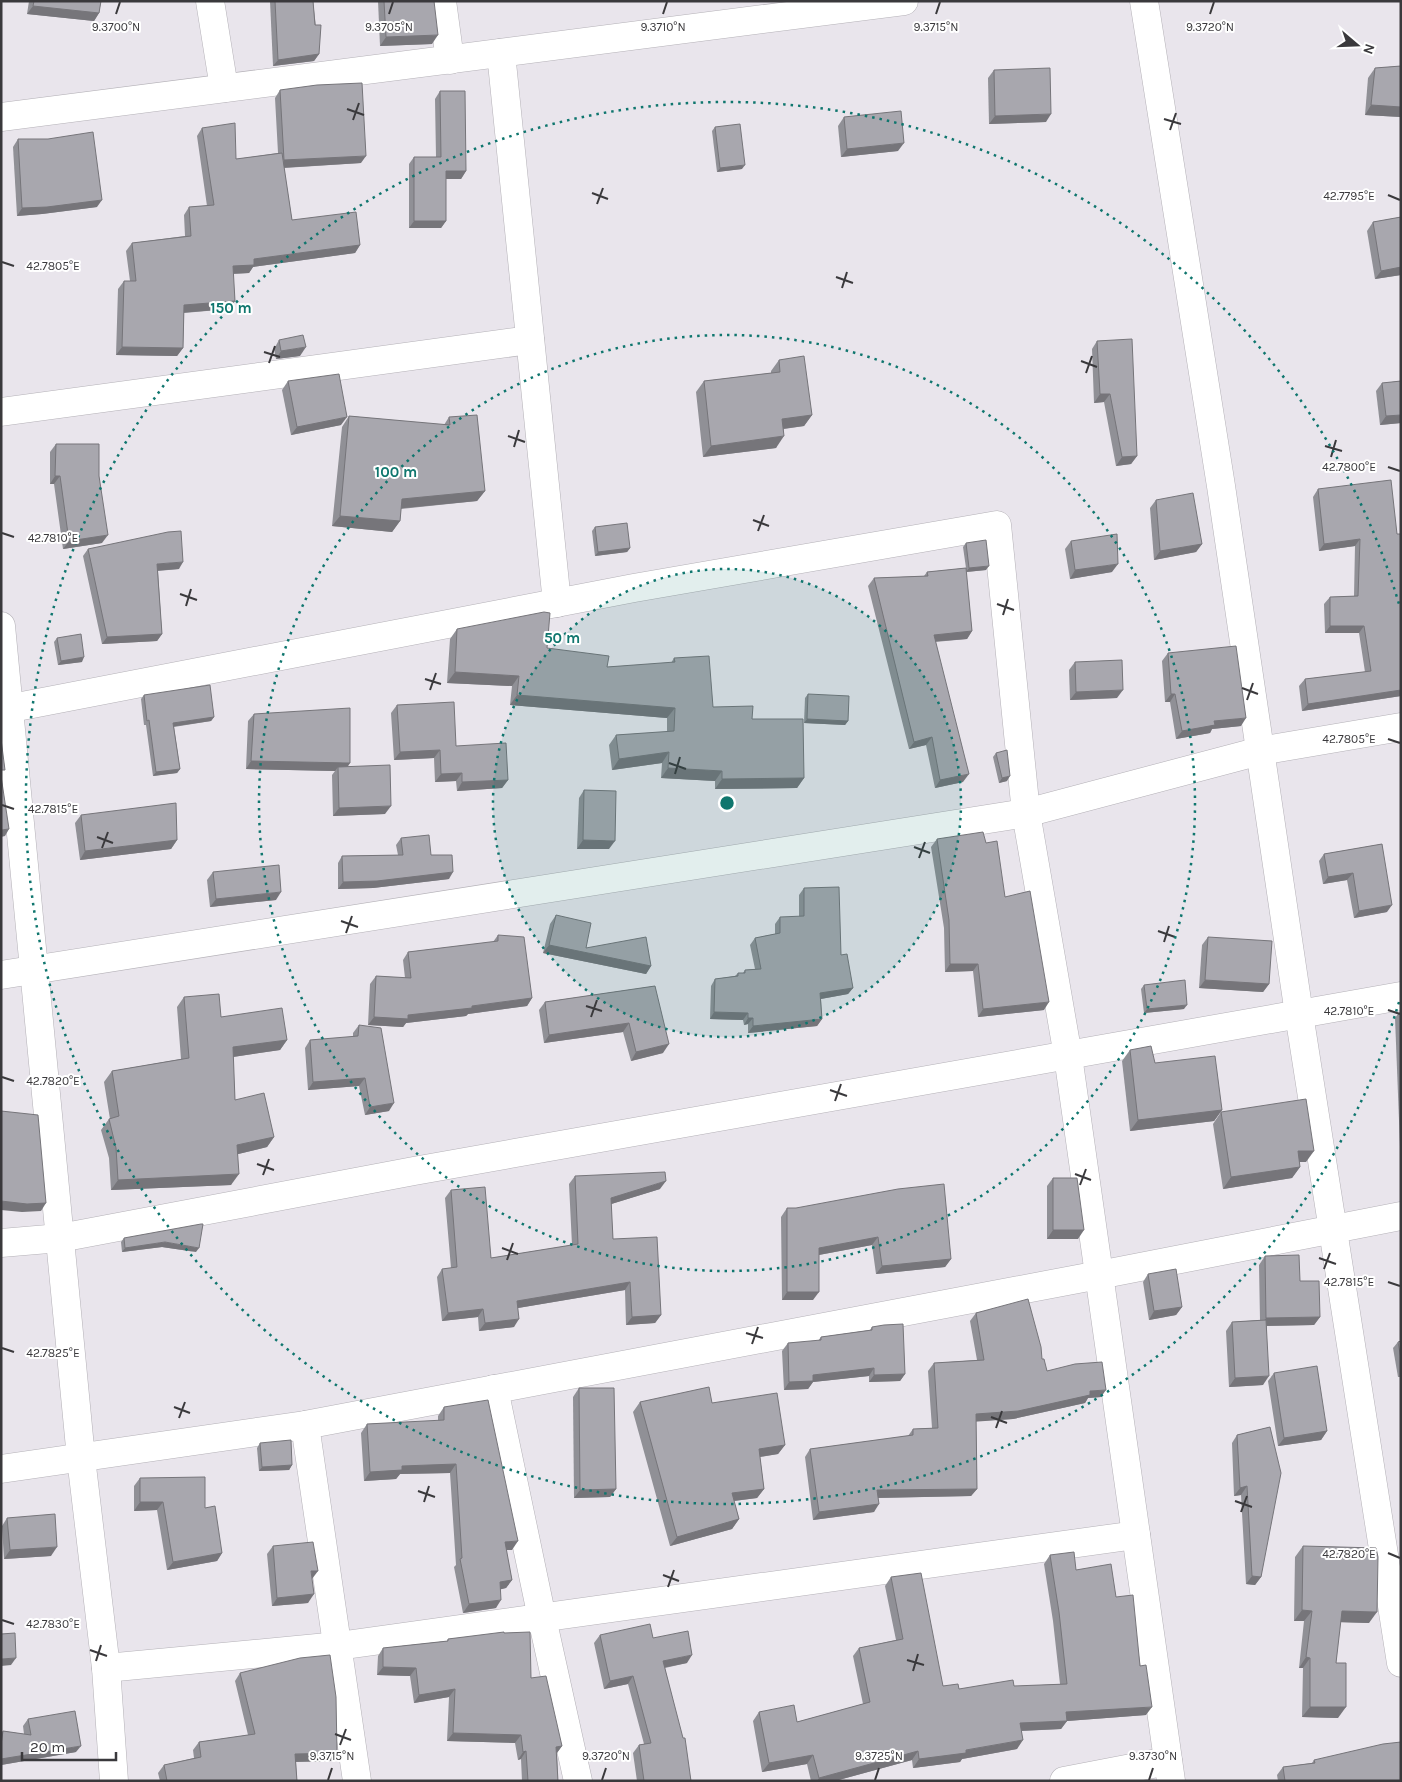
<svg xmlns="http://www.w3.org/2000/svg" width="1402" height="1782" font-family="Karla,sans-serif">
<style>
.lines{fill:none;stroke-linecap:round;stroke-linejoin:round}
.street-casing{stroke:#b4b1b7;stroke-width:29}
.street{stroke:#fff;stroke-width:28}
.wall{fill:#909096}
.shaded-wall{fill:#76757a}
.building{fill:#a8a7ae;stroke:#76757a}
.ticks{fill:none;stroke:#3a393c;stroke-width:2}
.ring{fill:none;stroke:#0f766e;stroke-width:2.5;stroke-dasharray:2.5 5}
.ticks-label{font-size:12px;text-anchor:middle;fill:#3a393c;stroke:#fff;stroke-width:4;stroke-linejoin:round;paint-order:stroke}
.centre{fill:#0f766e;stroke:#fff;stroke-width:2.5}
.ring-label{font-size:15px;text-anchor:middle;font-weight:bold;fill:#0f766e;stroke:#fff;stroke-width:4;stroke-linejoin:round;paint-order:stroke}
</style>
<rect width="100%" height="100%" fill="#e9e5ec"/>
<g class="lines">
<defs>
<g id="street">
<path d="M 210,1 L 224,88"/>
<path d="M 442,1 L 450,60"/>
<path d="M 1144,1 L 1221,486 L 1299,1014 L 1401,1663"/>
<path d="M 501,53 L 557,603"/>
<path d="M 1,117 L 904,1"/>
<path d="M 1,412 L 530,340"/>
<path d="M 1,626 L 81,1458 L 106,1668 L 114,1781"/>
<path d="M 1,710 L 634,588 L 997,525 L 1026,813 L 1068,1056 L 1171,1781"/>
<path d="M 1,975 L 1026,813 L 1260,751 L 1401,727"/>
<path d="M 1,1243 L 60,1238 L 414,1171 L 1401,996"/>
<path d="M 494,1389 L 542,1618 L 578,1781"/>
<path d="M 305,1425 L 357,1781"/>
<path d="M 1,1469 L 305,1425 L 1099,1275 L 1401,1216"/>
<path d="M 106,1668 L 338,1646 L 1136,1535"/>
<path d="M 1064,1781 L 1168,1761"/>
</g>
</defs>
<!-- street casing -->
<use href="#street" class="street-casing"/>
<!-- street -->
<use href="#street" class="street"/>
</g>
<!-- wall -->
<g class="wall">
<path d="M 29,1 L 101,1 L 99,13 L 94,21 L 27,14 Z"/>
<path d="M 270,1 L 313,1 L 319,54 L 314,61 L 273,66 Z"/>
<path d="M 378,1 L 434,1 L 432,44 L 380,46 Z"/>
<path d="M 1401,66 L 1401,117 L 1365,115 L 1368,78 L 1375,68 Z"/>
<path d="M 994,70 L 1046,122 L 989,124 L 988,78 Z"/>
<path d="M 280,90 L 361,163 L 284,168 L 292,220 L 360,245 L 355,253 L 253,267 L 249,273 L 233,274 L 235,301 L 229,309 L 184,313 L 183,348 L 177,356 L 116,355 L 118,289 L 124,281 L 130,281 L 126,251 L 132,243 L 185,236 L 184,215 L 189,207 L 207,206 L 197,136 L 202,128 L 236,159 L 278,153 L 275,98 Z"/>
<path d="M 440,91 L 466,171 L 461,179 L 446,179 L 446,221 L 441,228 L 409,228 L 409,164 L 414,157 L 436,157 L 435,99 Z"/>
<path d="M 844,117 L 898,151 L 841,157 L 838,126 Z"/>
<path d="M 715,127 L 742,169 L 717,172 L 712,131 Z"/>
<path d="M 18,139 L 48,139 L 97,207 L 42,214 L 17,216 L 13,147 Z"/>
<path d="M 1401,217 L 1401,275 L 1375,279 L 1367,231 L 1373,222 Z"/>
<path d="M 279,340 L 300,356 L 276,359 L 274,349 Z"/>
<path d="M 1097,341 L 1137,456 L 1131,464 L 1116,466 L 1104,402 L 1094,403 L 1092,349 Z"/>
<path d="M 779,360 L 812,415 L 804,426 L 784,429 L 776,448 L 703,457 L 696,392 L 704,381 L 771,373 L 771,371 Z"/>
<path d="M 288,381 L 341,425 L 291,435 L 282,390 Z"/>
<path d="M 1401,381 L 1401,423 L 1380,425 L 1376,391 L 1382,383 Z"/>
<path d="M 349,416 L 444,425 L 449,417 L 485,491 L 477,501 L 401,509 L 400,521 L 392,532 L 332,526 L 342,427 Z"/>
<path d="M 56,444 L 99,476 L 102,543 L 63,549 L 54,484 L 50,484 L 50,452 Z"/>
<path d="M 1318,489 L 1397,534 L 1401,534 L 1401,696 L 1302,711 L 1299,686 L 1305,679 L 1365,672 L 1359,633 L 1325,633 L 1324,604 L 1330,597 L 1354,596 L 1355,546 L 1319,551 L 1313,497 Z"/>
<path d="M 1156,500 L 1202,544 L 1196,552 L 1154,560 L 1150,508 Z"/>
<path d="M 595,527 L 630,548 L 627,552 L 595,556 L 592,531 Z"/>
<path d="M 1071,541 L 1112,572 L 1070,579 L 1065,549 Z"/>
<path d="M 966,543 L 986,570 L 966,572 L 972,631 L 967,639 L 935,642 L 963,782 L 935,788 L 926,745 L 909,749 L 868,586 L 874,578 L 924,576 L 927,572 L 966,568 L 963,547 Z"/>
<path d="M 88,549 L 179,569 L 158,571 L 162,634 L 157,641 L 102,644 L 83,556 Z"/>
<path d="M 457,629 L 547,648 L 607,667 L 671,663 L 674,658 L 713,707 L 752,719 L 804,778 L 797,788 L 715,789 L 715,781 L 661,778 L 662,763 L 612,770 L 609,745 L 616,735 L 667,732 L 667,718 L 510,705 L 512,686 L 447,683 L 450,639 Z"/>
<path d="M 57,638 L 82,662 L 58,665 L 54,642 Z"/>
<path d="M 1168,653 L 1241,726 L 1212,729 L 1210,733 L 1176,739 L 1170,702 L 1165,702 L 1162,661 Z"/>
<path d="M 1075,662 L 1117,698 L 1070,700 L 1069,670 Z"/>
<path d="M 808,694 L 848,721 L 845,725 L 804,723 L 805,698 Z"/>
<path d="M 144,695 L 214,717 L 211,721 L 174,727 L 180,769 L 177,773 L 153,776 L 146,725 L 144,725 L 141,699 Z"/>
<path d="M 397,705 L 456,746 L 508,780 L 502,788 L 457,791 L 456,781 L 435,782 L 434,758 L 394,760 L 391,713 Z"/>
<path d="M 254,714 L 348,766 L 385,814 L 333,816 L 332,775 L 335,771 L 246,769 L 248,721 Z"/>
<path d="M 996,753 L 1007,781 L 999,783 L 993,757 Z"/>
<path d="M 584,790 L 609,849 L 577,849 L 579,798 Z"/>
<path d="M 81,815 L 177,840 L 171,849 L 80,860 L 75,823 Z"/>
<path d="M 401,838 L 431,855 L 449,879 L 373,888 L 338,889 L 338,863 L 342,856 L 398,855 L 396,845 Z"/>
<path d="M 937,839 L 986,843 L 1044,1010 L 978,1017 L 973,971 L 945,972 L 944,928 L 931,847 Z"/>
<path d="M 1382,844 L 1387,912 L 1354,918 L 1347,880 L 1323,884 L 1319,861 L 1324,854 Z"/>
<path d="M 213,872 L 276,900 L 210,907 L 207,880 Z"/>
<path d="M 804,888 L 841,955 L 853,988 L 848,994 L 821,999 L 822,1019 L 817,1026 L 748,1033 L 748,1024 L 744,1025 L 743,1020 L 710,1019 L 711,986 L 715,979 L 735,976 L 738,973 L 743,973 L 745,970 L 755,969 L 750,945 L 755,938 L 775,934 L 775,924 L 780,917 L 799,917 L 799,895 Z"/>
<path d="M 556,915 L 586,948 L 651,966 L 646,974 L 543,953 L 550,924 Z"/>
<path d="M 498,935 L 532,998 L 527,1006 L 468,1014 L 466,1016 L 406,1023 L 403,1027 L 368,1025 L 370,984 L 376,976 L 405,978 L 403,960 L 408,952 L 493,942 Z"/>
<path d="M 1208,937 L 1269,984 L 1263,992 L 1199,988 L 1202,945 Z"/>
<path d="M 1144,985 L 1184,1009 L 1144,1013 L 1141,989 Z"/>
<path d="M 655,986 L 663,1053 L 631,1061 L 623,1032 L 544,1043 L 539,1010 L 545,1002 Z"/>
<path d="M 184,997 L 221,1017 L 287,1040 L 280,1050 L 233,1057 L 235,1100 L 274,1137 L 267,1147 L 238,1154 L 231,1185 L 111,1190 L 109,1158 L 101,1130 L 109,1119 L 110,1119 L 104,1082 L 112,1071 L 181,1059 L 177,1007 Z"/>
<path d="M 1401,1010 L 1401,1146 L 1400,1146 L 1395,1018 Z"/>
<path d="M 359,1025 L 389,1111 L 365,1115 L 359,1086 L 308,1090 L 305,1048 L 310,1040 L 353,1037 L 353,1033 Z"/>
<path d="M 1130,1050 L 1155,1063 L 1222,1110 L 1214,1121 L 1130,1131 L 1122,1061 Z"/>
<path d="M 1221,1112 L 1306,1162 L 1299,1162 L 1300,1167 L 1292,1178 L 1223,1189 L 1213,1124 Z"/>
<path d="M 575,1176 L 660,1189 L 611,1204 L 613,1239 L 661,1315 L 655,1323 L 626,1325 L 625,1290 L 518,1308 L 514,1327 L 479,1331 L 478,1317 L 442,1321 L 437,1277 L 442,1269 L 451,1268 L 445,1198 L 451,1190 L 491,1258 L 572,1245 L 569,1184 Z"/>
<path d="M 1053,1178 L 1078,1239 L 1047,1239 L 1047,1186 Z"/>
<path d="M 787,1208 L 951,1259 L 945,1267 L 876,1274 L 872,1245 L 819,1255 L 813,1300 L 782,1300 L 781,1217 Z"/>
<path d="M 124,1238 L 196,1252 L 162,1247 L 122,1252 L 121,1242 Z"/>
<path d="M 1265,1256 L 1300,1281 L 1320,1317 L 1314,1325 L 1267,1326 L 1263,1385 L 1229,1387 L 1226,1331 L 1232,1322 L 1260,1320 L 1259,1265 Z"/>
<path d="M 1148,1274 L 1182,1307 L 1176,1315 L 1149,1320 L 1143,1282 Z"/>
<path d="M 976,1313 L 1042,1359 L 1047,1371 L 1101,1397 L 1088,1398 L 1085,1403 L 1013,1419 L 976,1421 L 977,1489 L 971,1496 L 878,1498 L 874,1512 L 813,1520 L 805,1457 L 810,1449 L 908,1436 L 913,1429 L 932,1428 L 928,1371 L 934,1363 L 977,1360 L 970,1321 Z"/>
<path d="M 872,1327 L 905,1374 L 900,1381 L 869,1382 L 869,1376 L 813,1382 L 808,1389 L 784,1390 L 782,1351 L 788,1343 L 818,1341 L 821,1337 L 870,1330 Z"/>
<path d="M 1401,1341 L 1401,1377 L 1398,1377 L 1393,1348 L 1398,1342 Z"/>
<path d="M 1274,1373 L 1327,1431 L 1321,1440 L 1278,1446 L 1268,1381 Z"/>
<path d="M 579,1388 L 616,1489 L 610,1497 L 574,1498 L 573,1397 Z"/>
<path d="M 640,1402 L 712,1403 L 785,1445 L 778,1454 L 760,1457 L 764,1489 L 757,1498 L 734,1501 L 739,1519 L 732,1529 L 670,1546 L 633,1412 Z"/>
<path d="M 444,1407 L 512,1550 L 506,1550 L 512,1580 L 506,1588 L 500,1589 L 496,1608 L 463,1613 L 454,1567 L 456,1565 L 450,1473 L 400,1474 L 396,1479 L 364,1481 L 361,1433 L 367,1424 L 438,1421 L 438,1416 Z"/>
<path d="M 1270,1427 L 1261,1577 L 1255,1585 L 1246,1584 L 1241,1495 L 1234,1496 L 1232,1443 L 1237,1435 Z"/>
<path d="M 260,1443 L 292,1465 L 289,1470 L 259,1471 L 257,1448 Z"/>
<path d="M 140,1478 L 205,1508 L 222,1553 L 217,1561 L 167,1570 L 157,1510 L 134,1511 L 134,1486 Z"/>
<path d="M 7,1518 L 51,1556 L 4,1559 L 2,1526 Z"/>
<path d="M 273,1546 L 312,1579 L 308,1603 L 272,1606 L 267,1554 Z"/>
<path d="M 1303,1546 L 1369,1623 L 1340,1622 L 1336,1663 L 1338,1718 L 1302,1717 L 1303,1668 L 1299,1668 L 1304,1621 L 1294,1621 L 1295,1557 Z"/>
<path d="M 1050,1555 L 1076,1570 L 1116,1597 L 1140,1666 L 1146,1715 L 1067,1721 L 1061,1729 L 1022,1731 L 1017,1749 L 962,1759 L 960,1762 L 913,1768 L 912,1760 L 835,1781 L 811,1781 L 807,1764 L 762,1772 L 753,1721 L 759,1712 L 797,1722 L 863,1704 L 853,1656 L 859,1648 L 896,1640 L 885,1586 L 891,1577 L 943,1686 L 959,1689 L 1060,1684 L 1053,1621 L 1044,1564 Z"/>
<path d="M 504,1633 L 531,1678 L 562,1746 L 557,1753 L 558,1781 L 522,1781 L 521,1759 L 518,1760 L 515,1743 L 447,1741 L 449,1697 L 414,1703 L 410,1676 L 377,1675 L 378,1656 L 383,1648 L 447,1641 L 448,1639 Z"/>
<path d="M 600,1635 L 653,1638 L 687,1663 L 665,1668 L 691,1781 L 637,1781 L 633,1753 L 639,1745 L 644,1744 L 628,1684 L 604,1689 L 594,1643 Z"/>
<path d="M 240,1673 L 337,1753 L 331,1761 L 296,1762 L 297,1781 L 160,1781 L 158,1773 L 164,1765 L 194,1758 L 193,1750 L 199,1742 L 248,1735 L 235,1681 Z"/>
<path d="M 28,1719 L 76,1752 L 1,1765 L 1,1733 L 3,1731 L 24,1734 L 23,1726 Z"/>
<path d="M 1314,1760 L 1401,1781 L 1278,1781 L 1277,1775 L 1283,1767 L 1312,1763 Z"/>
</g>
<!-- shaded-wall -->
<g class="shaded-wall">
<path d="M 33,6 L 99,13 L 94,21 L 27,14 Z"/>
<path d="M 438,35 L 432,44 L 380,46 L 386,37 Z"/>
<path d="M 319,54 L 314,61 L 273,66 L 278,60 Z"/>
<path d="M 1371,105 L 1401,107 L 1401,117 L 1365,115 Z"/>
<path d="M 1051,114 L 1046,122 L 989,124 L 995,116 Z"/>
<path d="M 904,143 L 898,151 L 841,157 L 847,149 Z"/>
<path d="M 366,156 L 361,163 L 279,168 L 284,160 Z"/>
<path d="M 745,165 L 742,169 L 717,172 L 720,168 Z"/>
<path d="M 446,171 L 466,171 L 461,179 L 441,179 Z"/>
<path d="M 102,200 L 97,207 L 42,214 L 17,216 L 22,208 Z"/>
<path d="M 414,221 L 446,221 L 441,228 L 409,228 Z"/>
<path d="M 360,245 L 355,253 L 253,267 L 249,273 L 227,274 L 233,266 L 254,259 Z"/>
<path d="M 1401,267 L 1401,275 L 1375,279 L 1381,271 Z"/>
<path d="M 235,301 L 229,309 L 179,313 L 184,305 Z"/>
<path d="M 122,347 L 183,348 L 177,356 L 116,355 Z"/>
<path d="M 306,347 L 300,356 L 276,359 L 281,351 Z"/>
<path d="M 1100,394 L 1110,394 L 1104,402 L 1094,403 Z"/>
<path d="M 812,415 L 804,426 L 774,430 L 782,419 Z"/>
<path d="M 1401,415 L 1401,423 L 1380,425 L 1386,416 Z"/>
<path d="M 347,417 L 341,425 L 291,435 L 297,427 Z"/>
<path d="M 784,436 L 776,448 L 703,457 L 711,446 Z"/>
<path d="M 1137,456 L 1131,464 L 1116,466 L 1122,457 Z"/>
<path d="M 55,476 L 60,476 L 54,484 L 50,484 Z"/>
<path d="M 485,491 L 477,501 L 394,509 L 402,499 Z"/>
<path d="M 340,516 L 400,521 L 392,532 L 332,526 Z"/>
<path d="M 108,535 L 102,543 L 63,549 L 69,541 Z"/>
<path d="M 1360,539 L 1355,546 L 1319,551 L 1324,544 Z"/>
<path d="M 1202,544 L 1196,552 L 1154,560 L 1160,551 Z"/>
<path d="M 630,548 L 627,552 L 595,556 L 598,552 Z"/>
<path d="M 183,562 L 179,569 L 152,571 L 157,564 Z"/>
<path d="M 1118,564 L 1112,572 L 1070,579 L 1075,570 Z"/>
<path d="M 989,566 L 986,570 L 966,572 L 969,568 Z"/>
<path d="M 1330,626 L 1364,626 L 1359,633 L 1325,633 Z"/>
<path d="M 972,631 L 967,639 L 928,642 L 934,635 Z"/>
<path d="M 162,634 L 157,641 L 102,644 L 107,637 Z"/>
<path d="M 84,657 L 82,662 L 58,665 L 61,661 Z"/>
<path d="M 455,672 L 519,676 L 512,686 L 447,683 Z"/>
<path d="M 1123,690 L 1117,698 L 1070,700 L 1076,692 Z"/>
<path d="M 1401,690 L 1401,696 L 1302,711 L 1308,704 Z"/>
<path d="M 1171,694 L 1175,694 L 1170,702 L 1165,702 Z"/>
<path d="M 517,695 L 675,708 L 667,718 L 510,705 Z"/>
<path d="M 214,717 L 211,721 L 170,727 L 173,723 Z"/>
<path d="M 1246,718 L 1241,726 L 1212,729 L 1210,733 L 1176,739 L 1182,731 L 1214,721 Z"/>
<path d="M 807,719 L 848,721 L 845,725 L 804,723 Z"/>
<path d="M 932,737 L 926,745 L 909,749 L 914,742 Z"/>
<path d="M 440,750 L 434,758 L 394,760 L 400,752 Z"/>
<path d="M 669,752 L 662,763 L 612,770 L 619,759 Z"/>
<path d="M 251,761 L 350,763 L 345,771 L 338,767 L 335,771 L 246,769 Z"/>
<path d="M 668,768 L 722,771 L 715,781 L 661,778 Z"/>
<path d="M 180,769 L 177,773 L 153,776 L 156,772 Z"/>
<path d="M 462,773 L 456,781 L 435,782 L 441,774 Z"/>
<path d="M 969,774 L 963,782 L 935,788 L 940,780 Z"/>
<path d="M 1010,776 L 1007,781 L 999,783 L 1002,778 Z"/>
<path d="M 804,778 L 797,788 L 715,789 L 722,779 Z"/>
<path d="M 508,780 L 502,788 L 457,791 L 462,782 Z"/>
<path d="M 391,806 L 385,814 L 333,816 L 339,808 Z"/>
<path d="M 9,829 L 5,836 L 1,837 L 1,830 Z"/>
<path d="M 177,840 L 171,849 L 80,860 L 85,851 Z"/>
<path d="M 583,840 L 615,841 L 609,849 L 577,849 Z"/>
<path d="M 453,872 L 449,879 L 373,888 L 338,889 L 343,882 Z"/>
<path d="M 1353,873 L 1347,880 L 1323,884 L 1328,877 Z"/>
<path d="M 281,892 L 276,900 L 210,907 L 216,899 Z"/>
<path d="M 1392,905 L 1387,912 L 1354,918 L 1359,911 Z"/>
<path d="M 549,945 L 651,966 L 646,974 L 543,953 Z"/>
<path d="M 950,964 L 978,964 L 973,971 L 945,972 Z"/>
<path d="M 1205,980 L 1269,984 L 1263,992 L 1199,988 Z"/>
<path d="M 853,988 L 848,994 L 815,1000 L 820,993 Z"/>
<path d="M 532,998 L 527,1006 L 468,1014 L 466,1016 L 406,1023 L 403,1027 L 368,1025 L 374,1017 L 408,1015 Z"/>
<path d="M 1049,1002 L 1044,1010 L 978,1017 L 983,1009 Z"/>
<path d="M 1187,1005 L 1184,1009 L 1144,1013 L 1147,1009 Z"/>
<path d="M 714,1012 L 748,1013 L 743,1020 L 710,1019 Z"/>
<path d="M 748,1018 L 753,1018 L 748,1024 L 744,1025 Z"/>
<path d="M 822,1019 L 817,1026 L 748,1033 L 753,1026 Z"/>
<path d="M 629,1023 L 623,1032 L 544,1043 L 549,1035 Z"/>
<path d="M 287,1040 L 280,1050 L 226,1058 L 233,1047 Z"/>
<path d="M 669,1044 L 663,1053 L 631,1061 L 636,1052 Z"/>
<path d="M 365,1078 L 359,1086 L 308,1090 L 313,1082 Z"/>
<path d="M 394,1103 L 389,1111 L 365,1115 L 370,1107 Z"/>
<path d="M 1222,1110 L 1214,1121 L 1130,1131 L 1138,1120 Z"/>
<path d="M 274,1137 L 267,1147 L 230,1156 L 237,1145 Z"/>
<path d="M 1298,1151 L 1314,1151 L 1306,1162 L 1290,1162 Z"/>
<path d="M 1300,1167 L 1292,1178 L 1223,1189 L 1231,1177 Z"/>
<path d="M 239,1174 L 231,1185 L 111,1190 L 118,1180 Z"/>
<path d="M 666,1181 L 660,1189 L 605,1206 L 611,1198 Z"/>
<path d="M 1,1201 L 46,1203 L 41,1211 L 22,1212 L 1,1210 Z"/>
<path d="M 1053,1230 L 1084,1230 L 1078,1239 L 1047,1239 Z"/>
<path d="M 878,1237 L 872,1245 L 813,1256 L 819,1248 Z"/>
<path d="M 165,1242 L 199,1248 L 196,1252 L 162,1247 L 122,1252 L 125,1248 Z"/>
<path d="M 951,1259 L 945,1267 L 876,1274 L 882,1266 Z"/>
<path d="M 630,1282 L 625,1290 L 512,1309 L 517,1301 Z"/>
<path d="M 787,1292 L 819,1292 L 813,1300 L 782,1300 Z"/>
<path d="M 1182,1307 L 1176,1315 L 1149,1320 L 1154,1311 Z"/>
<path d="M 483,1309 L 478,1317 L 442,1321 L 448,1313 Z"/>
<path d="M 661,1315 L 655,1323 L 626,1325 L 632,1317 Z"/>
<path d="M 1320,1317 L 1314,1325 L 1260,1326 L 1266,1318 Z"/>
<path d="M 519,1319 L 514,1327 L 479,1331 L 485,1323 Z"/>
<path d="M 874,1368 L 869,1376 L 813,1382 L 808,1389 L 784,1390 L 789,1382 L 813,1375 Z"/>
<path d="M 905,1374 L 900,1381 L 869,1382 L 874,1375 Z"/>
<path d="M 1269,1376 L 1263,1385 L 1229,1387 L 1235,1378 Z"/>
<path d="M 1106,1390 L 1101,1397 L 1088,1398 L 1085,1403 L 1013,1419 L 971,1422 L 976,1414 L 1090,1391 Z"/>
<path d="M 1327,1431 L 1321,1440 L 1278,1446 L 1284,1438 Z"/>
<path d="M 785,1445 L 778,1454 L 752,1458 L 759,1449 Z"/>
<path d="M 456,1464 L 450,1473 L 400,1474 L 396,1479 L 364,1481 L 370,1472 L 402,1466 Z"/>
<path d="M 292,1465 L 289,1470 L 259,1471 L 262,1467 Z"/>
<path d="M 1247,1486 L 1241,1495 L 1234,1496 L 1240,1488 Z"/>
<path d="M 616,1489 L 610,1497 L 574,1498 L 580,1490 Z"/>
<path d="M 764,1489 L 757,1498 L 725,1502 L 732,1493 Z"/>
<path d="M 977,1489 L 971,1496 L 872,1498 L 877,1490 Z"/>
<path d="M 140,1502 L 163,1502 L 157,1510 L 134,1511 Z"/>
<path d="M 879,1504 L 874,1512 L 813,1520 L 819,1512 Z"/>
<path d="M 739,1519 L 732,1529 L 670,1546 L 677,1537 Z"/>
<path d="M 518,1541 L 512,1550 L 499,1550 L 505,1542 Z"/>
<path d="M 57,1547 L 51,1556 L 4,1559 L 10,1550 Z"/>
<path d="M 222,1553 L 217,1561 L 167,1570 L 173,1562 Z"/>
<path d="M 311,1571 L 318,1571 L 312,1579 Z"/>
<path d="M 1252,1576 L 1261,1577 L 1255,1585 L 1246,1584 Z"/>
<path d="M 512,1580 L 506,1588 L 494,1591 L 500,1582 Z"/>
<path d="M 314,1594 L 308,1603 L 272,1606 L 277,1598 Z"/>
<path d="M 501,1600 L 496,1608 L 463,1613 L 469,1604 Z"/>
<path d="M 1302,1610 L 1312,1611 L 1304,1621 L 1294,1621 Z"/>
<path d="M 1342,1611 L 1377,1612 L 1369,1623 L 1334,1622 Z"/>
<path d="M 692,1655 L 687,1663 L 657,1669 L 663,1661 Z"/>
<path d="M 1306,1657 L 1310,1658 L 1303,1668 L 1299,1668 Z"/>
<path d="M 16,1658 L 11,1665 L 1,1666 L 1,1659 Z"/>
<path d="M 383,1667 L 416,1668 L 410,1676 L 377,1675 Z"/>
<path d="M 633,1676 L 628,1684 L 604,1689 L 610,1681 Z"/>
<path d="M 455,1689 L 449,1697 L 414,1703 L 419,1695 Z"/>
<path d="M 1152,1707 L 1146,1715 L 1067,1721 L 1061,1729 L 1014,1731 L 1020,1723 L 1066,1712 Z"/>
<path d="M 1310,1707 L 1346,1707 L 1338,1718 L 1302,1717 Z"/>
<path d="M 453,1733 L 521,1735 L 515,1743 L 447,1741 Z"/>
<path d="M 1023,1740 L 1017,1749 L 962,1759 L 960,1762 L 913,1768 L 919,1759 Z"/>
<path d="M 81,1746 L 76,1752 L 1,1765 L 1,1759 Z"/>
<path d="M 562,1746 L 556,1754 L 556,1747 Z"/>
<path d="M 526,1751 L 521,1759 L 518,1760 L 523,1752 Z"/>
<path d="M 918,1751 L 912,1760 L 835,1781 L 817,1781 L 819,1778 Z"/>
<path d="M 337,1753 L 331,1761 L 289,1762 L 295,1754 Z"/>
<path d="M 813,1755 L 807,1764 L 762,1772 L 769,1763 Z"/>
</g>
<!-- building -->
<g class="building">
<path d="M 34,1 L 101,1 L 99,13 L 33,6 Z"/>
<path d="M 275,1 L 313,1 L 315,25 L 321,25 L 319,54 L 278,60 Z"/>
<path d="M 384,1 L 434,1 L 438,35 L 386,37 Z"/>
<path d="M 1401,66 L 1401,107 L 1371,105 L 1375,68 Z"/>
<path d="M 1050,68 L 1051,114 L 995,116 L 994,70 Z"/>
<path d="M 362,83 L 366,156 L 284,160 L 280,90 L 317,85 Z"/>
<path d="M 440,91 L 465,91 L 466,171 L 446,171 L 446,221 L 414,221 L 414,157 L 441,157 Z"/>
<path d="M 901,111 L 904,143 L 847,149 L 844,117 Z"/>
<path d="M 235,123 L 236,159 L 282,153 L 292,220 L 356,212 L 360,245 L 254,259 L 254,265 L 233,266 L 235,301 L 184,305 L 183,348 L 122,347 L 124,281 L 136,281 L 132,243 L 191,236 L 189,207 L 214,205 L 202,128 Z"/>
<path d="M 740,124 L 745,165 L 720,168 L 715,127 Z"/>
<path d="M 93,132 L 102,200 L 47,207 L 22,208 L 18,139 L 48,139 Z"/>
<path d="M 1401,217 L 1401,267 L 1381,271 L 1373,222 Z"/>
<path d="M 303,335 L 306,347 L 281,351 L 279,340 Z"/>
<path d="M 1132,339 L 1137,456 L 1122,457 L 1110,394 L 1100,394 L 1097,341 Z"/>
<path d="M 804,356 L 812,415 L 782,419 L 784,436 L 711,446 L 704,381 L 780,372 L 779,360 Z"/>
<path d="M 339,374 L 347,417 L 297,427 L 288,381 Z"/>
<path d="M 1401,381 L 1401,415 L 1386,416 L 1382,383 Z"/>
<path d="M 477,415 L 485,491 L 402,499 L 400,521 L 340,516 L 349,416 L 450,425 L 449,417 Z"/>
<path d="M 56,444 L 99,444 L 99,476 L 108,535 L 69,541 L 60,476 L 55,476 Z"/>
<path d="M 1391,480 L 1397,534 L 1401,534 L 1401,690 L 1308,704 L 1305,679 L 1371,671 L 1364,626 L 1330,626 L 1330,597 L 1358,596 L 1360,539 L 1324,544 L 1318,489 Z"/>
<path d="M 1193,493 L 1202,544 L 1160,551 L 1156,500 Z"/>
<path d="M 627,523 L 630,548 L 598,552 L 595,527 Z"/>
<path d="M 181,531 L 183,562 L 157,564 L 162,634 L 107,637 L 88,549 L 168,532 Z"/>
<path d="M 1117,534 L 1118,564 L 1075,570 L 1071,541 Z"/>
<path d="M 986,540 L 989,566 L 969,568 L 966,543 Z"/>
<path d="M 966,568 L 972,631 L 934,635 L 969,774 L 940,780 L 932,737 L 914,742 L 874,578 L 928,576 L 927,572 Z"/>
<path d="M 544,612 L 550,613 L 547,648 L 609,656 L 607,667 L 675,662 L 674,658 L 709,656 L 713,707 L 753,706 L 752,719 L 803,719 L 804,778 L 722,779 L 722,771 L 668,768 L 669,752 L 619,759 L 616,735 L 674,731 L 675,708 L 517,695 L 519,676 L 455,672 L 457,629 Z"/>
<path d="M 81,634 L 84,657 L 61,661 L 57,638 Z"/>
<path d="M 1236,646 L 1246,718 L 1214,721 L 1215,725 L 1182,731 L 1175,694 L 1171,694 L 1168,653 Z"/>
<path d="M 1122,660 L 1123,690 L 1076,692 L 1075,662 Z"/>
<path d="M 210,685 L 214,717 L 173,723 L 180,769 L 156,772 L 149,720 L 147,721 L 144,695 Z"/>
<path d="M 808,694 L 849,696 L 848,721 L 807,719 Z"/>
<path d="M 454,702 L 456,746 L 506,743 L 508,780 L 462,782 L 462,773 L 441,774 L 440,750 L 400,752 L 397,705 Z"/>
<path d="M 350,708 L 350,763 L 251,761 L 254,714 Z"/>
<path d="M 1,739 L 5,770 L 1,770 Z"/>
<path d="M 1007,750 L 1010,776 L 1002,778 L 996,753 Z"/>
<path d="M 390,765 L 391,806 L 339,808 L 338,767 Z"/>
<path d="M 1,776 L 9,829 L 1,830 Z"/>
<path d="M 584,790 L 616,791 L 615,841 L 583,840 Z"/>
<path d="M 176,803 L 177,840 L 85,851 L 81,815 Z"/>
<path d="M 983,832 L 986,843 L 997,841 L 1005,897 L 1030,891 L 1049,1002 L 983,1009 L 978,964 L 950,964 L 949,920 L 937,839 Z"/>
<path d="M 429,835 L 431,855 L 452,855 L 453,872 L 377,881 L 343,882 L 342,856 L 403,855 L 401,838 Z"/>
<path d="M 1382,844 L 1392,905 L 1359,911 L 1353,873 L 1328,877 L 1324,854 Z"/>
<path d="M 279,865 L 281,892 L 216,899 L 213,872 Z"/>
<path d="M 839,887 L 841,955 L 847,954 L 853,988 L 820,993 L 822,1019 L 753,1026 L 753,1018 L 748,1018 L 748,1013 L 714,1012 L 715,979 L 738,976 L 738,973 L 745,973 L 745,970 L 761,969 L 755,938 L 780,933 L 780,917 L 804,916 L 804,888 Z"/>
<path d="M 556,915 L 591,923 L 586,948 L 646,937 L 651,966 L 549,945 Z"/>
<path d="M 498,935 L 524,937 L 532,998 L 472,1006 L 472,1008 L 408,1015 L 408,1019 L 374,1017 L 376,976 L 411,978 L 408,952 L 498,941 Z"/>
<path d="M 1208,937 L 1272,941 L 1269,984 L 1205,980 Z"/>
<path d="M 1185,980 L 1187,1005 L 1147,1009 L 1144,985 Z"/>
<path d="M 655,986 L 669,1044 L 636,1052 L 629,1023 L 549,1035 L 545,1002 Z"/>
<path d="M 219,994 L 221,1017 L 282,1008 L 287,1040 L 233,1047 L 235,1100 L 264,1093 L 274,1137 L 237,1145 L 239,1174 L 118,1180 L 116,1148 L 109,1119 L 119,1116 L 112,1071 L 189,1058 L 184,997 Z"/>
<path d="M 359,1025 L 381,1028 L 394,1103 L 370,1107 L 365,1078 L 313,1082 L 310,1040 L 358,1036 Z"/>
<path d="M 1151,1046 L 1155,1063 L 1215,1056 L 1222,1110 L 1138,1120 L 1130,1050 Z"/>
<path d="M 1306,1099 L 1314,1151 L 1298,1151 L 1300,1167 L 1231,1177 L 1221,1112 Z"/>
<path d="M 1,1111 L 38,1115 L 46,1203 L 27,1204 L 1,1201 Z"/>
<path d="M 665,1172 L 666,1181 L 611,1198 L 613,1239 L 657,1237 L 661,1315 L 632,1317 L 630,1282 L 517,1301 L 519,1319 L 485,1323 L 483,1309 L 448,1313 L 442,1269 L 457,1267 L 451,1190 L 485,1187 L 491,1258 L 578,1244 L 575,1176 Z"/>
<path d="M 1053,1178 L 1077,1178 L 1084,1230 L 1053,1230 Z"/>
<path d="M 944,1184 L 951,1259 L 882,1266 L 878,1237 L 819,1248 L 819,1292 L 787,1292 L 787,1208 L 796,1208 L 898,1189 Z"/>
<path d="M 201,1224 L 203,1224 L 199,1248 L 165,1242 L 125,1248 L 124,1238 Z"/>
<path d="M 1299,1255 L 1300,1281 L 1319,1281 L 1320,1317 L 1266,1318 L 1265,1256 Z"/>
<path d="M 1176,1269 L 1182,1307 L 1154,1311 L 1148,1274 Z"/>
<path d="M 1028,1299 L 1041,1347 L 1042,1359 L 1044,1359 L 1047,1371 L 1075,1364 L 1102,1362 L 1106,1390 L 1090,1391 L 1090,1395 L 1018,1411 L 976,1414 L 977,1489 L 877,1490 L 879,1504 L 819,1512 L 810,1449 L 913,1435 L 913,1429 L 938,1428 L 934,1363 L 984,1360 L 976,1313 Z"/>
<path d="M 1266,1320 L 1269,1376 L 1235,1378 L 1232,1322 Z"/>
<path d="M 903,1324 L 905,1374 L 874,1375 L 874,1368 L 813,1375 L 813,1381 L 789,1382 L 788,1343 L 821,1340 L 821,1337 L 872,1330 L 872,1327 L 884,1325 Z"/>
<path d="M 1401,1341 L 1401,1359 L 1398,1342 Z"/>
<path d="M 1317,1366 L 1327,1431 L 1284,1438 L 1274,1373 Z"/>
<path d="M 709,1387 L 712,1403 L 777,1393 L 785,1445 L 759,1449 L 764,1489 L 732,1493 L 739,1519 L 677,1537 L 640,1402 Z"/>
<path d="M 579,1388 L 614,1388 L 616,1489 L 580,1490 Z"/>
<path d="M 488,1400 L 518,1541 L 505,1542 L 512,1580 L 500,1582 L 501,1600 L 469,1604 L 460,1559 L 462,1558 L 456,1464 L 402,1466 L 402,1470 L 370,1472 L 367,1424 L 444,1420 L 444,1407 Z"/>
<path d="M 1270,1427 L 1281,1473 L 1261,1577 L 1252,1576 L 1247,1486 L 1240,1488 L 1237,1435 Z"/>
<path d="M 291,1440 L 292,1465 L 262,1467 L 260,1443 Z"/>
<path d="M 205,1477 L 205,1508 L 215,1506 L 222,1553 L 173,1562 L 163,1502 L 140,1502 L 140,1478 Z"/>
<path d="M 55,1514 L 57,1547 L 10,1550 L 7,1518 Z"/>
<path d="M 313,1542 L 318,1571 L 311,1571 L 314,1594 L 277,1598 L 273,1546 Z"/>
<path d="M 1303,1546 L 1376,1548 L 1378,1557 L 1377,1612 L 1342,1611 L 1336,1663 L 1346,1663 L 1346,1707 L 1310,1707 L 1310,1658 L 1306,1657 L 1312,1611 L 1302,1610 Z"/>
<path d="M 1074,1552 L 1076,1570 L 1111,1564 L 1116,1597 L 1133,1595 L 1140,1666 L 1146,1665 L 1152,1707 L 1066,1712 L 1067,1721 L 1020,1723 L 1023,1740 L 966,1750 L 966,1753 L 919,1759 L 918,1751 L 819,1778 L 813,1755 L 769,1763 L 759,1712 L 794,1705 L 797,1722 L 870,1702 L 859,1648 L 903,1639 L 891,1577 L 921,1573 L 943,1686 L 958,1684 L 959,1689 L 1013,1680 L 1014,1686 L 1067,1684 L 1059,1612 L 1050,1555 Z"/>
<path d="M 650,1624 L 653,1638 L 688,1631 L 692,1655 L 663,1661 L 683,1738 L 685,1738 L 691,1781 L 644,1781 L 639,1745 L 651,1743 L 633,1676 L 610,1681 L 600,1635 Z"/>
<path d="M 504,1632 L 504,1633 L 530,1632 L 531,1678 L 546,1676 L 562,1746 L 556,1747 L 558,1781 L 528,1781 L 526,1751 L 523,1752 L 521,1735 L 453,1733 L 455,1689 L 419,1695 L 416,1668 L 383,1667 L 383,1648 L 448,1641 L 448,1639 Z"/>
<path d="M 15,1633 L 16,1658 L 1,1659 L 1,1634 Z"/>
<path d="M 330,1655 L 336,1697 L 337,1753 L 295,1754 L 297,1781 L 167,1781 L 164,1765 L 201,1757 L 199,1742 L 255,1734 L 240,1673 L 300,1658 Z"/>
<path d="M 75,1711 L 81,1746 L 1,1759 L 1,1745 L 3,1731 L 31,1735 L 28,1719 Z"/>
<path d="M 1401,1742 L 1401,1781 L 1285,1781 L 1283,1767 L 1315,1763 L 1314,1760 L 1383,1744 Z"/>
</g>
<!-- ticks -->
<path class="ticks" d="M 116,14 L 120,2M 389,14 L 393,2M 663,14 L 667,2M 936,14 L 940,2M 1210,14 L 1214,2M 347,109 L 364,115M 1164,119 L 1181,124M 353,120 L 359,103M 1170,130 L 1176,113M 592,193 L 608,199M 1388,195 L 1400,200M 597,204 L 603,188M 2,262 L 14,266M 836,277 L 853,283M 842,288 L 847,272M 264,352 L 280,357M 1081,361 L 1097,367M 269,363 L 275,346M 1086,373 L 1092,356M 508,436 L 525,442M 1325,446 L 1342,451M 514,447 L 519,430M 1331,457 L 1336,440M 1388,467 L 1400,471M 753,520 L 769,526M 758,531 L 764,515M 2,533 L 14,537M 180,594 L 197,600M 997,604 L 1014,610M 186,606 L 191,589M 1003,615 L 1008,599M 425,679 L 441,684M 1242,688 L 1258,694M 430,690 L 436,673M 1247,700 L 1253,683M 1388,739 L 1400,743M 669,763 L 686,769M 675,774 L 680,757M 2,805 L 14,809M 97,837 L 113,843M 914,847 L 930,853M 102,848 L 108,832M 919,858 L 925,842M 341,921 L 358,927M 1158,931 L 1175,937M 346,933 L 352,916M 1164,942 L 1169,926M 586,1006 L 602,1011M 1388,1010 L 1400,1014M 591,1017 L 597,1000M 2,1077 L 14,1081M 830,1090 L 847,1096M 835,1101 L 841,1084M 257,1164 L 274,1170M 1075,1174 L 1091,1180M 263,1175 L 269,1159M 1080,1185 L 1086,1169M 502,1248 L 518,1254M 1319,1258 L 1336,1264M 507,1260 L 513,1243M 1324,1269 L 1330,1253M 1388,1282 L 1400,1286M 746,1333 L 763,1338M 752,1344 L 758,1327M 2,1348 L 14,1352M 174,1407 L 190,1413M 991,1417 L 1007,1423M 179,1418 L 185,1402M 996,1428 L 1002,1411M 418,1491 L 435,1497M 1235,1501 L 1252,1507M 424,1502 L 429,1486M 1241,1512 L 1247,1496M 1388,1553 L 1400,1558M 663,1575 L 679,1581M 668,1587 L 674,1570M 2,1620 L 14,1624M 90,1650 L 107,1656M 907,1660 L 924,1665M 96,1661 L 101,1645M 913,1671 L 918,1654M 335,1734 L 351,1740M 340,1745 L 346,1729M 328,1780 L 332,1768M 602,1780 L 606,1768M 875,1780 L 879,1768M 1149,1780 L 1153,1768"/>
<!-- distance rings -->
<circle cx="727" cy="803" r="234" fill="#0f766e" fill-opacity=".12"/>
<g class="ring">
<circle cx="727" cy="803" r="234"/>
<circle cx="727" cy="803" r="468"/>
<path d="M1399 1002A701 701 0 1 1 1399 604"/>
</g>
<g class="ticks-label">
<text x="116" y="31">9.3700°N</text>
<text x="389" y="31">9.3705°N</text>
<text x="663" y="31">9.3710°N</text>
<text x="936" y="31">9.3715°N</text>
<text x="1210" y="31">9.3720°N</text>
<text x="1349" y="200">42.7795°E</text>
<text x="53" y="270">42.7805°E</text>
<text x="1349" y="471">42.7800°E</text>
<text x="53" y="542">42.7810°E</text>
<text x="1349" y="743">42.7805°E</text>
<text x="53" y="813">42.7815°E</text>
<text x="1349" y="1015">42.7810°E</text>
<text x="53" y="1085">42.7820°E</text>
<text x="1349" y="1286">42.7815°E</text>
<text x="53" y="1357">42.7825°E</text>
<text x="1349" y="1558">42.7820°E</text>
<text x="53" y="1628">42.7830°E</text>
<text x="332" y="1760">9.3715°N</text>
<text x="606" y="1760">9.3720°N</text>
<text x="879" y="1760">9.3725°N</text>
<text x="1153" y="1760">9.3730°N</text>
</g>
<circle cx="727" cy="803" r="8" class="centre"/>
<g class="ring-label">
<text x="231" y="313">150 m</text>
<text x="396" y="477">100 m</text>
<text x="562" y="643">50 m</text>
</g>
<!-- border -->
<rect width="1402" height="1782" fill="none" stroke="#3a393c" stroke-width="5"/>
<!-- north arrow -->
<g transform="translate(1357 45) rotate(109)" stroke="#ffffff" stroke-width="4" paint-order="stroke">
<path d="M0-4L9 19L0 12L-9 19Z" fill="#3a393c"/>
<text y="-8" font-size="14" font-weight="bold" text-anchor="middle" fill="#3a393c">N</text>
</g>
<!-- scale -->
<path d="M22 1752v8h94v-8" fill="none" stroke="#3a393c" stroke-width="2.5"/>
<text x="30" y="1752" font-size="15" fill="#3a393c" stroke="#ffffff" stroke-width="4" paint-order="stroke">20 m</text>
</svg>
